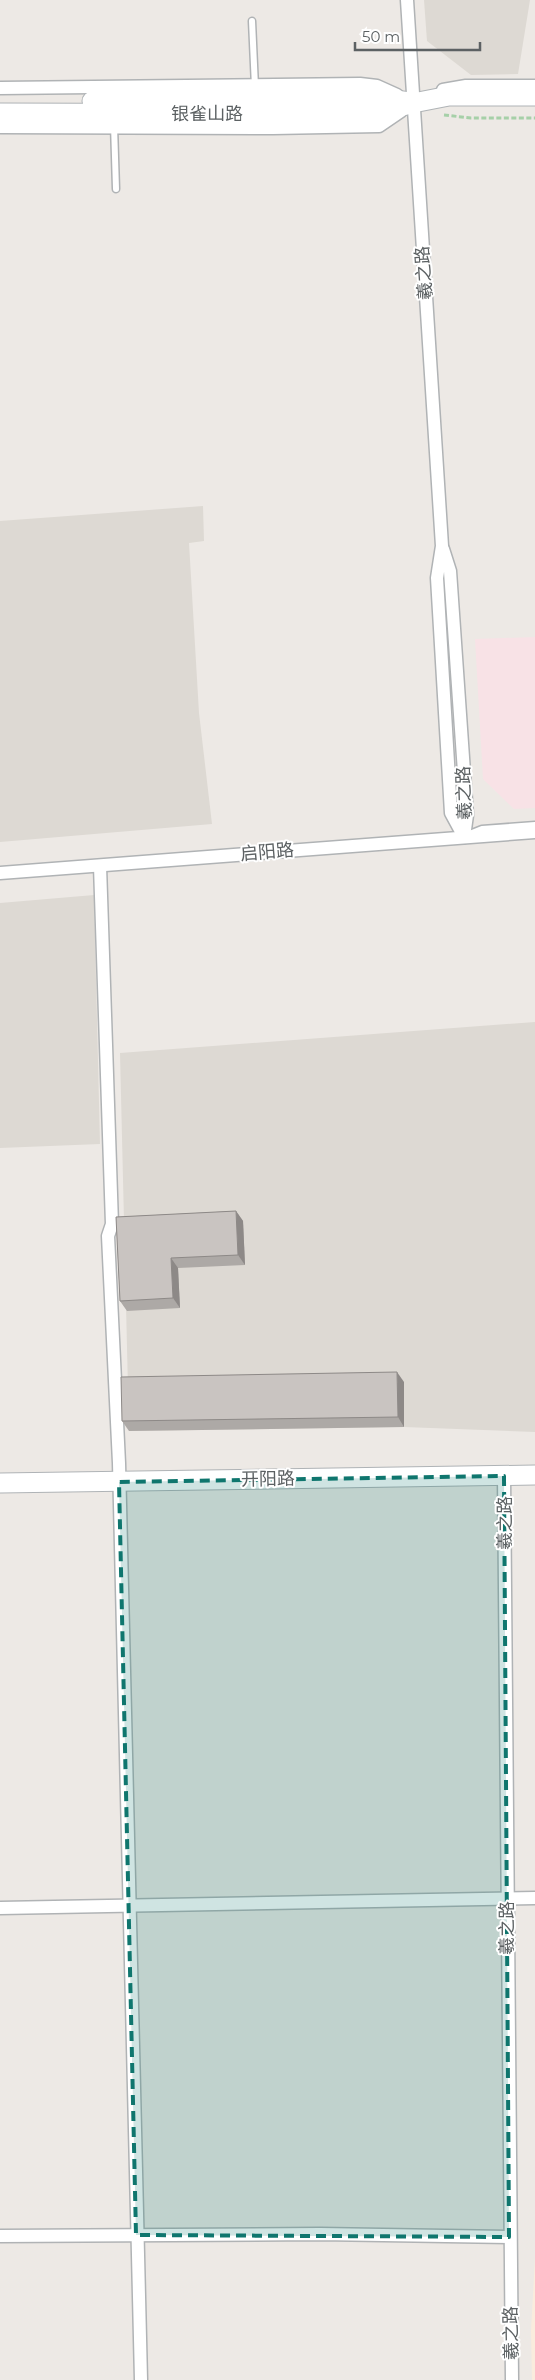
<svg xmlns="http://www.w3.org/2000/svg" width="535" height="2380" font-family="Montserrat,'Noto Sans SC',sans-serif">
<style>
.commercial{fill:#faecdd}
.education{fill:#ddd9d3}
.medical{fill:#f8e2e6}
.lines{fill:none;stroke-linecap:round;stroke-linejoin:round}
.lane-casing{stroke:#b0b3b5;stroke-width:9}
.street-casing{stroke:#b0b3b5;stroke-width:15}
.secondary-casing{stroke:#afb3b6;stroke-width:21}
.path{stroke:#a6d0a8;stroke-width:3;stroke-dasharray:5 2.5;stroke-linecap:butt}
.lane{stroke:#fff;stroke-width:6}
.street{stroke:#fff;stroke-width:12}
.secondary{stroke:#fff;stroke-width:19}
.wall{fill:#ada9a6}
.shaded-wall{fill:#8d8987}
.building{fill:#c9c4c1;stroke:#8d8987}
.marked{fill:#0f766e;fill-opacity:0.2;stroke:#0f766e;stroke-width:4;stroke-dasharray:10 6;stroke-linejoin:round}
.labels{text-anchor:middle;dominant-baseline:central;stroke-width:4;stroke-linejoin:round;paint-order:stroke}
.street-label{font-size:18px;fill:#5c6163;stroke:#fff}
</style>
<rect width="100%" height="100%" fill="#ede9e5"/>
<!-- commercial -->
<path class="commercial" d="M 535,2258 L 535,2380 L 532,2380 L 531,2331 Z"/>
<!-- education -->
<g class="education">
<path d="M 424,0 L 530,0 L 518,74 L 471,75 L 427,41 Z"/>
<path d="M 203,506 L 204,541 L 189,543 L 199,713 L 212,824 L 0,842 L 0,521 Z"/>
<path d="M 94,895 L 100,1144 L 0,1148 L 0,903 Z"/>
<path d="M 535,1022 L 535,1432 L 404,1427 L 129,1431 L 120,1053 Z"/>
</g>
<!-- medical -->
<path class="medical" d="M 535,637 L 535,808 L 514,809 L 483,779 L 475,639 Z"/>
<g class="lines">
<defs>
<g id="lane">
<path d="M 252,21 L 255,87"/>
<path d="M 114,125 L 116,189"/>
<path d="M 472,833 L 482,829 L 535,825"/>
</g>
<g id="street">
<path d="M 407,0 L 442,546 L 437,578 L 451,813 L 464,837"/>
<path d="M 0,88 L 360,84 L 377,86 L 397,95"/>
<path d="M 443,90 L 466,86 L 535,86"/>
<path d="M 0,127 L 273,128 L 379,126 L 401,111"/>
<path d="M 443,549 L 450,571 L 467,815 L 464,837"/>
<path d="M 100,866 L 112,1224 L 108,1236 L 119,1463 L 141,2380"/>
<path d="M 0,873 L 535,832"/>
<path d="M 504,1476 L 512,2380"/>
<path d="M 0,1908 L 535,1898"/>
<path d="M 0,2236 L 320,2234 L 509,2237"/>
</g>
<g id="secondary">
<path d="M 92,101 L 376,97 L 409,102"/>
<path d="M 0,113 L 377,114 L 413,103 L 449,96 L 535,96"/>
<path d="M 0,1483 L 535,1475"/>
</g>
</defs>
<!-- lane casing -->
<use href="#lane" class="lane-casing"/>
<!-- street casing -->
<use href="#street" class="street-casing"/>
<!-- secondary casing -->
<use href="#secondary" class="secondary-casing"/>
<!-- path -->
<path class="path" d="M 444,115 L 471,118 L 535,118"/>
<!-- lane -->
<use href="#lane" class="lane"/>
<!-- street -->
<use href="#street" class="street"/>
<!-- secondary -->
<use href="#secondary" class="secondary"/>
</g>
<!-- wall -->
<g class="wall">
<path d="M 236,1211 L 243,1221 L 245,1265 L 178,1268 L 180,1308 L 127,1311 L 120,1301 L 116,1217 Z"/>
<path d="M 404,1382 L 404,1427 L 129,1431 L 122,1421 Z"/>
</g>
<!-- shaded-wall -->
<g class="shaded-wall">
<path d="M 236,1211 L 243,1221 L 245,1265 L 238,1255 Z"/>
<path d="M 171,1258 L 178,1268 L 180,1308 L 173,1298 Z"/>
<path d="M 397,1372 L 404,1382 L 404,1427 L 398,1417 Z"/>
</g>
<!-- building -->
<g class="building">
<path d="M 236,1211 L 238,1255 L 171,1258 L 173,1298 L 120,1301 L 116,1217 Z"/>
<path d="M 397,1372 L 398,1417 L 122,1421 L 121,1377 Z"/>
</g>
<!-- marked area -->
<path class="marked" d="M 504,1476 L 509,2237 L 136,2235 L 119,1482 Z"/>
<g class="labels">
<!-- street labels -->
<g class="street-label">
<text x="207" y="114">银雀山路</text>
<text transform="translate(424 273) rotate(-94)">羲之路</text>
<text transform="translate(464 793) rotate(-92)">羲之路</text>
<text transform="translate(267 852) rotate(-5)">启阳路</text>
<text transform="translate(268 1479) rotate(-1)">开阳路</text>
<text transform="translate(505 1523) rotate(-90)">羲之路</text>
<text transform="translate(507 1928) rotate(-90)">羲之路</text>
<text transform="translate(511 2333) rotate(-91)">羲之路</text>
</g>
</g>
<!-- scale -->
<path d="M355 42v8h125v-8" fill="none" stroke="#5c6163" stroke-width="2.5"/>
<text x="362" y="42" font-size="15" fill="#5c6163" stroke="#ffffff" stroke-width="4" paint-order="stroke">50 m</text>
</svg>
